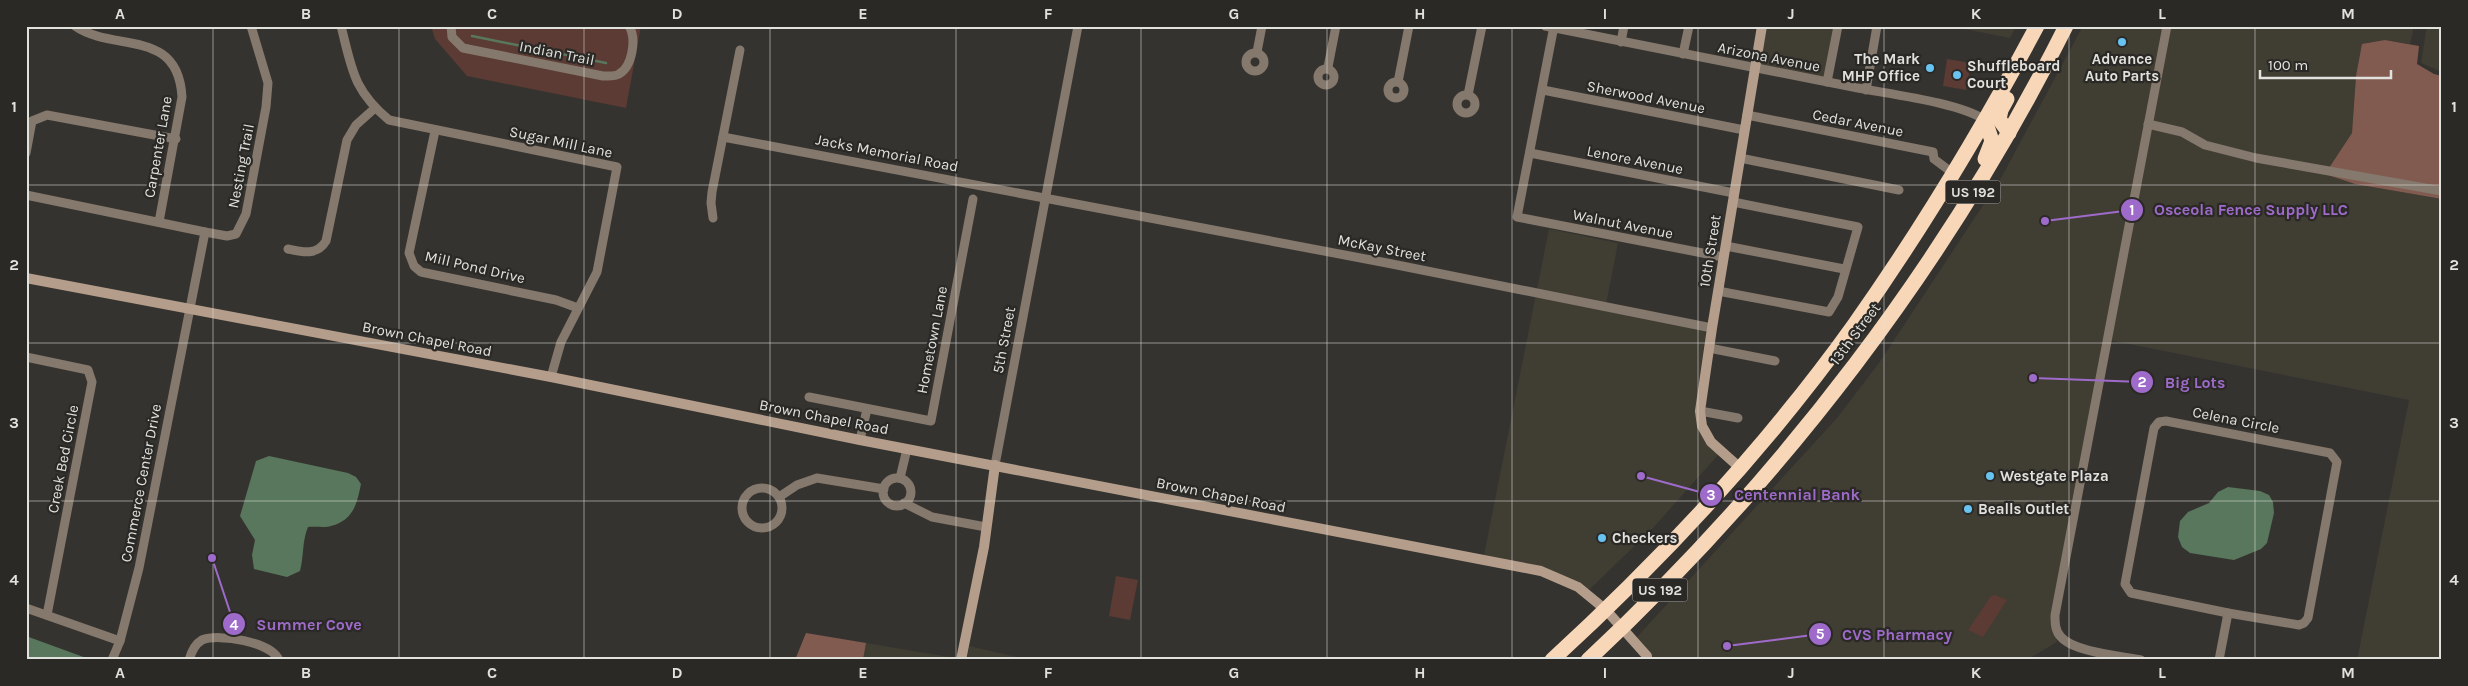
<svg xmlns="http://www.w3.org/2000/svg" width="2468" height="686" font-family="Karla,sans-serif">
<style>
.built{fill:#403d33}
.green{fill:#5b3b33}
.forest{fill:#825b50}
.water{fill:#58775c}
.lines{fill:none;stroke-linecap:round;stroke-linejoin:round}
.stream{stroke:#58775c;stroke-width:2.5}
.street{stroke:#85786c;stroke-width:9}
.secondary{stroke:#b49e8b;stroke-width:10}
.highway{stroke:#f8d7b8;stroke-width:15}
.grid{fill:none;stroke:#e1e1de;stroke-width:1;stroke-opacity:0.55}
.poi-dot{fill:#69c3f1;stroke:#2a2926;stroke-width:2}
.labels{text-anchor:middle;dominant-baseline:central;stroke-width:4.5;stroke-linejoin:round;paint-order:stroke}
.shield{fill:#2a2926;stroke:#aaaaa7;stroke-width:1}
.shield-label{font-size:14px;font-weight:bold;fill:#e1e1de}
.street-label{font-size:15px;fill:#e1e1de;stroke:#2a2926}
.poi-label{font-size:15px;font-weight:bold;fill:#e1e1de;stroke:#2a2926;text-anchor:start}
.leader{fill:none;stroke:#9f6bca;stroke-width:2}
.callout-dot{fill:#9f6bca;stroke:#2a2926;stroke-width:2}
.mark-label{font-size:15px;text-anchor:middle;font-weight:bold;fill:#fff}
.callout-label{font-size:16px;text-anchor:middle;font-weight:bold;fill:#9f6bca;stroke:#2a2926;stroke-width:4.5;stroke-linejoin:round;paint-order:stroke}
.neatline{fill:none;stroke:#e1e1de;stroke-width:2}
.grid-label{font-size:16px;text-anchor:middle;font-weight:bold;fill:#e1e1de}
</style>
<rect width="100%" height="100%" fill="#35332f"/>
<!-- built -->
<g class="built">
<path d="M 1767,26 L 1837,26 L 1825,81 L 1760,66 Z"/>
<path d="M 1949,26 L 2016,26 L 2010,38 Z"/>
<path d="M 2083,26 L 2414,26 L 2410,44 L 2385,40 L 2356,76 L 2352,133 L 2325,174 L 2355,184 L 2442,199 L 2442,660 L 2357,660 L 2409,400 L 2109,340 L 2051,620 L 2057,642 L 2027,660 L 1653,660 L 1651,653 L 1637,637 L 1837,418 L 1879,363 L 2001,178 Z"/>
<path d="M 2427,26 L 2442,26 L 2442,72 L 2421,63 Z"/>
<path d="M 1549,229 L 1618,243 L 1606,305 L 1707,324 L 1695,411 L 1718,455 L 1653,528 L 1589,590 L 1544,567 L 1484,555 Z"/>
<path d="M 866,643 L 955,658 L 959,644 L 956,660 L 863,660 Z"/>
<path d="M 969,646 L 1030,660 L 966,660 Z"/>
</g>
<!-- green -->
<g class="green">
<path d="M 431,26 L 641,26 L 626,108 L 467,76 L 435,39 Z"/>
<path d="M 1947,59 L 1971,63 L 1966,90 L 1943,86 Z"/>
<path d="M 1116,576 L 1138,580 L 1130,620 L 1109,616 Z"/>
<path d="M 1995,595 L 2007,600 L 1983,637 L 1968,630 L 1991,596 Z"/>
</g>
<!-- forest -->
<g class="forest">
<path d="M 2385,40 L 2419,46 L 2417,64 L 2434,74 L 2442,76 L 2442,199 L 2355,184 L 2325,174 L 2352,133 L 2356,76 L 2362,44 Z"/>
<path d="M 806,633 L 866,643 L 863,660 L 795,660 Z"/>
</g>
<!-- water -->
<g class="water">
<path d="M 269,456 L 348,473 L 356,477 L 361,484 C 357,503 354,520 331,526 C 325,528 315,526 308,527 C 302,541 304,556 300,571 L 287,577 L 254,569 L 252,555 L 255,540 L 240,516 L 256,461 Z"/>
<path d="M 2228,487 L 2260,491 L 2269,495 L 2273,502 L 2274,513 L 2267,543 L 2261,549 L 2234,560 L 2190,553 L 2182,547 L 2178,537 L 2180,521 L 2188,512 L 2209,503 L 2218,492 Z"/>
<path d="M 26,636 L 89,659 L 88,660 L 26,660 Z"/>
</g>
<g class="lines">
<!-- stream -->
<path class="stream" d="M 472,36 L 606,63"/>
<!-- street -->
<g class="street">
<path d="M 75,26 C 114,53 178,27 182,97 L 159,222"/>
<path d="M 341,26 C 352,69 353,90 389,120 L 617,167 L 597,272 L 561,342 L 551,377"/>
<path d="M 451,26 L 452,37 L 463,48 L 603,76 C 608,76 614,77 619,74 C 632,67 637,39 629,26"/>
<path d="M 1545,26 C 1648,47 1751,67 1853,87 C 1887,94 1958,102 1985,120"/>
<path d="M 1554,26 L 1517,217 L 1723,257"/>
<path d="M 1621,42 L 1624,26"/>
<path d="M 1257,52 L 1262,26"/>
<circle cx="1255" cy="62" r="9"/>
<path d="M 1683,54 L 1689,26"/>
<path d="M 1328,67 L 1336,26"/>
<circle cx="1326" cy="77" r="8"/>
<circle cx="1396" cy="90" r="8"/>
<path d="M 1398,82 L 1409,26"/>
<path d="M 1827,82 L 1838,26"/>
<path d="M 1543,90 L 1744,130"/>
<path d="M 1866,90 L 1877,26"/>
<path d="M 1468,95 L 1482,26"/>
<circle cx="1466" cy="104" r="9"/>
<path d="M 1747,115 L 1933,152 L 1934,159 L 1954,174"/>
<path d="M 2148,124 L 2182,132 L 2205,145 L 2256,158 L 2442,191"/>
<path d="M 435,131 L 409,253 L 414,266 L 421,272 L 556,300 L 578,308"/>
<path d="M 723,137 L 1387,263 L 1712,328"/>
<path d="M 26,153 L 32,121 L 47,115 L 176,139"/>
<path d="M 1530,153 L 1734,193"/>
<path d="M 1740,158 L 1899,190"/>
<path d="M 26,195 L 205,232 L 227,236 L 236,234 L 246,214 L 266,107 L 268,83 L 251,26"/>
<path d="M 713,218 L 711,203 L 712,192 L 740,50"/>
<path d="M 1726,246 L 1844,269"/>
<path d="M 288,249 C 302,252 317,256 326,241 L 347,140 L 356,125 L 375,108"/>
<path d="M 1718,291 L 1829,312 L 1838,297 L 1858,227 L 1733,202"/>
<path d="M 1709,348 L 1775,361"/>
<path d="M 26,357 L 88,370 L 92,382 L 47,615"/>
<path d="M 809,397 L 931,421 L 973,199"/>
<path d="M 1700,411 L 1738,418"/>
<path d="M 2166,421 L 2330,453 L 2337,462 L 2308,618 L 2304,623 L 2299,625 L 2228,613 L 2131,593 L 2125,584 L 2154,428 L 2159,422 Z"/>
<path d="M 860,440 L 867,409"/>
<path d="M 995,465 L 1078,26"/>
<path d="M 900,478 L 907,449"/>
<circle cx="897" cy="492" r="14"/>
<circle cx="762" cy="508" r="20"/>
<path d="M 779,497 L 797,485 L 817,478 L 884,489"/>
<path d="M 904,503 L 932,517 L 986,527"/>
<path d="M 26,608 L 120,641"/>
<path d="M 112,660 L 120,641 L 139,568 L 205,232"/>
<path d="M 189,660 C 191,653 195,644 202,640 C 219,633 271,642 279,660"/>
<path d="M 2141,660 C 2121,656 2074,652 2061,637 C 2055,631 2055,623 2055,615 L 2167,26"/>
<path d="M 2219,660 L 2228,613"/>
</g>
<!-- secondary -->
<g class="secondary">
<path d="M 26,278 L 551,377 L 860,440 L 1541,571 L 1578,587 L 1606,610 L 1647,656 L 1647,660"/>
<path d="M 1739,467 L 1711,442 L 1702,426 L 1700,411 L 1712,328 L 1762,26"/>
<path d="M 961,660 L 984,547 L 995,465"/>
</g>
<!-- highway -->
<g class="highway">
<path d="M 2007,99 L 2001,110 L 1999,119 L 2009,133"/>
<path d="M 1985,120 L 1992,141 L 1985,159"/>
<path d="M 1552,660 C 1661,560 1768,445 1854,325 C 1922,229 1982,129 2037,26"/>
<path d="M 1588,660 C 1782,479 1947,264 2066,26"/>
</g>
</g>
<!-- grid -->
<path class="grid" d="M 213,26 L 213,660M 399,26 L 399,660M 584,26 L 584,660M 770,26 L 770,660M 956,26 L 956,660M 1141,26 L 1141,660M 1327,26 L 1327,660M 1512,26 L 1512,660M 1698,26 L 1698,660M 1884,26 L 1884,660M 2069,26 L 2069,660M 2255,26 L 2255,660M 26,185 L 2442,185M 26,343 L 2442,343M 26,501 L 2442,501"/>
<!-- markers -->
<g class="poi-dot">
<circle cx="2122" cy="42" r="5"/>
<circle cx="1930" cy="68" r="5"/>
<circle cx="1957" cy="75" r="5"/>
<circle cx="1990" cy="476" r="5"/>
<circle cx="1968" cy="509" r="5"/>
<circle cx="1602" cy="538" r="5"/>
</g>
<g class="labels">
<!-- shield labels -->
<g class="shield">
<rect x="1945.5" y="180.5" width="55" height="23" rx="4"/>
<rect x="1632.5" y="578.5" width="55" height="23" rx="4"/>
</g>
<g class="shield-label">
<text x="1973" y="192">US 192</text>
<text x="1660" y="590">US 192</text>
</g>
<!-- street labels -->
<g class="street-label">
<text transform="translate(557 53) rotate(11)">Indian Trail</text>
<text transform="translate(1769 57) rotate(11)">Arizona Avenue</text>
<text transform="translate(1646 97) rotate(11)">Sherwood Avenue</text>
<text transform="translate(1858 123) rotate(11)">Cedar Avenue</text>
<text transform="translate(561 142) rotate(12)">Sugar Mill Lane</text>
<text transform="translate(158 147) rotate(-80)">Carpenter Lane</text>
<text transform="translate(887 153) rotate(11)">Jacks Memorial Road</text>
<text transform="translate(1635 160) rotate(11)">Lenore Avenue</text>
<text transform="translate(241 166) rotate(-79)">Nesting Trail</text>
<text transform="translate(1623 224) rotate(11)">Walnut Avenue</text>
<text transform="translate(1382 248) rotate(11)">McKay Street</text>
<text transform="translate(1710 251) rotate(-81)">10th Street</text>
<text transform="translate(475 267) rotate(13)">Mill Pond Drive</text>
<text transform="translate(1855 334) rotate(-53)">13th Street</text>
<text transform="translate(427 339) rotate(11)">Brown Chapel Road</text>
<text transform="translate(932 340) rotate(-79)">Hometown Lane</text>
<text transform="translate(1004 340) rotate(-79)">5th Street</text>
<text transform="translate(824 417) rotate(11)">Brown Chapel Road</text>
<text transform="translate(2236 420) rotate(11)">Celena Circle</text>
<text transform="translate(63 459) rotate(-79)">Creek Bed Circle</text>
<text transform="translate(141 483) rotate(-79)">Commerce Center Drive</text>
<text transform="translate(1221 495) rotate(11)">Brown Chapel Road</text>
</g>
<!-- poi labels -->
<g class="poi-label">
<text x="1920" y="59" text-anchor="end">The Mark<tspan x="1920" dy="17">MHP Office</tspan></text>
<text x="2122" y="59" text-anchor="middle">Advance<tspan x="2122" dy="17">Auto Parts</tspan></text>
<text x="1967" y="66">Shuffleboard<tspan x="1967" dy="17">Court</tspan></text>
<text x="2000" y="476">Westgate Plaza</text>
<text x="1978" y="509">Bealls Outlet</text>
<text x="1612" y="538">Checkers</text>
</g>
</g>
<!-- callouts -->
<path class="leader" d="M2045 221L2132 210M2033 378L2142 382M1641 476L1711 495M212 558L234 624M1727 646L1820 634"/>
<g class="callout-dot">
<circle cx="2045" cy="221" r="5"/>
<circle cx="2033" cy="378" r="5"/>
<circle cx="1641" cy="476" r="5"/>
<circle cx="212" cy="558" r="5"/>
<circle cx="1727" cy="646" r="5"/>
<circle cx="2132" cy="210" r="12"/>
<circle cx="2142" cy="382" r="12"/>
<circle cx="1711" cy="495" r="12"/>
<circle cx="234" cy="624" r="12"/>
<circle cx="1820" cy="634" r="12"/>
</g>
<g class="mark-label">
<text x="2132" y="215">1</text>
<text x="2142" y="387">2</text>
<text x="1711" y="500">3</text>
<text x="234" y="630">4</text>
<text x="1820" y="639">5</text>
</g>
<g class="callout-label">
<text x="2251" y="215">Osceola Fence Supply LLC</text>
<text x="2195" y="388">Big Lots</text>
<text x="1797" y="500">Centennial Bank</text>
<text x="309" y="630">Summer Cove</text>
<text x="1897" y="640">CVS Pharmacy</text>
</g>
<!-- border -->
<rect width="2468" height="686" fill="none" stroke="#2a2926" stroke-width="55"/>
<!-- scale -->
<path d="M2260 70v8h131v-8" fill="none" stroke="#e1e1de" stroke-width="2.5"/>
<text x="2268" y="70" font-size="15" fill="#e1e1de" stroke="#2a2926" stroke-width="4" paint-order="stroke">100 m</text>
<rect x="28" y="28" width="2412" height="630" class="neatline"/>
<g class="grid-label">
<text x="120" y="19">A</text>
<text x="306" y="19">B</text>
<text x="492" y="19">C</text>
<text x="677" y="19">D</text>
<text x="863" y="19">E</text>
<text x="1048" y="19">F</text>
<text x="1234" y="19">G</text>
<text x="1420" y="19">H</text>
<text x="1605" y="19">I</text>
<text x="1791" y="19">J</text>
<text x="1976" y="19">K</text>
<text x="2162" y="19">L</text>
<text x="2348" y="19">M</text>
<text x="14" y="112">1</text>
<text x="2454" y="112">1</text>
<text x="14" y="270">2</text>
<text x="2454" y="270">2</text>
<text x="14" y="428">3</text>
<text x="2454" y="428">3</text>
<text x="14" y="585">4</text>
<text x="2454" y="585">4</text>
<text x="120" y="678">A</text>
<text x="306" y="678">B</text>
<text x="492" y="678">C</text>
<text x="677" y="678">D</text>
<text x="863" y="678">E</text>
<text x="1048" y="678">F</text>
<text x="1234" y="678">G</text>
<text x="1420" y="678">H</text>
<text x="1605" y="678">I</text>
<text x="1791" y="678">J</text>
<text x="1976" y="678">K</text>
<text x="2162" y="678">L</text>
<text x="2348" y="678">M</text>
</g>
</svg>
